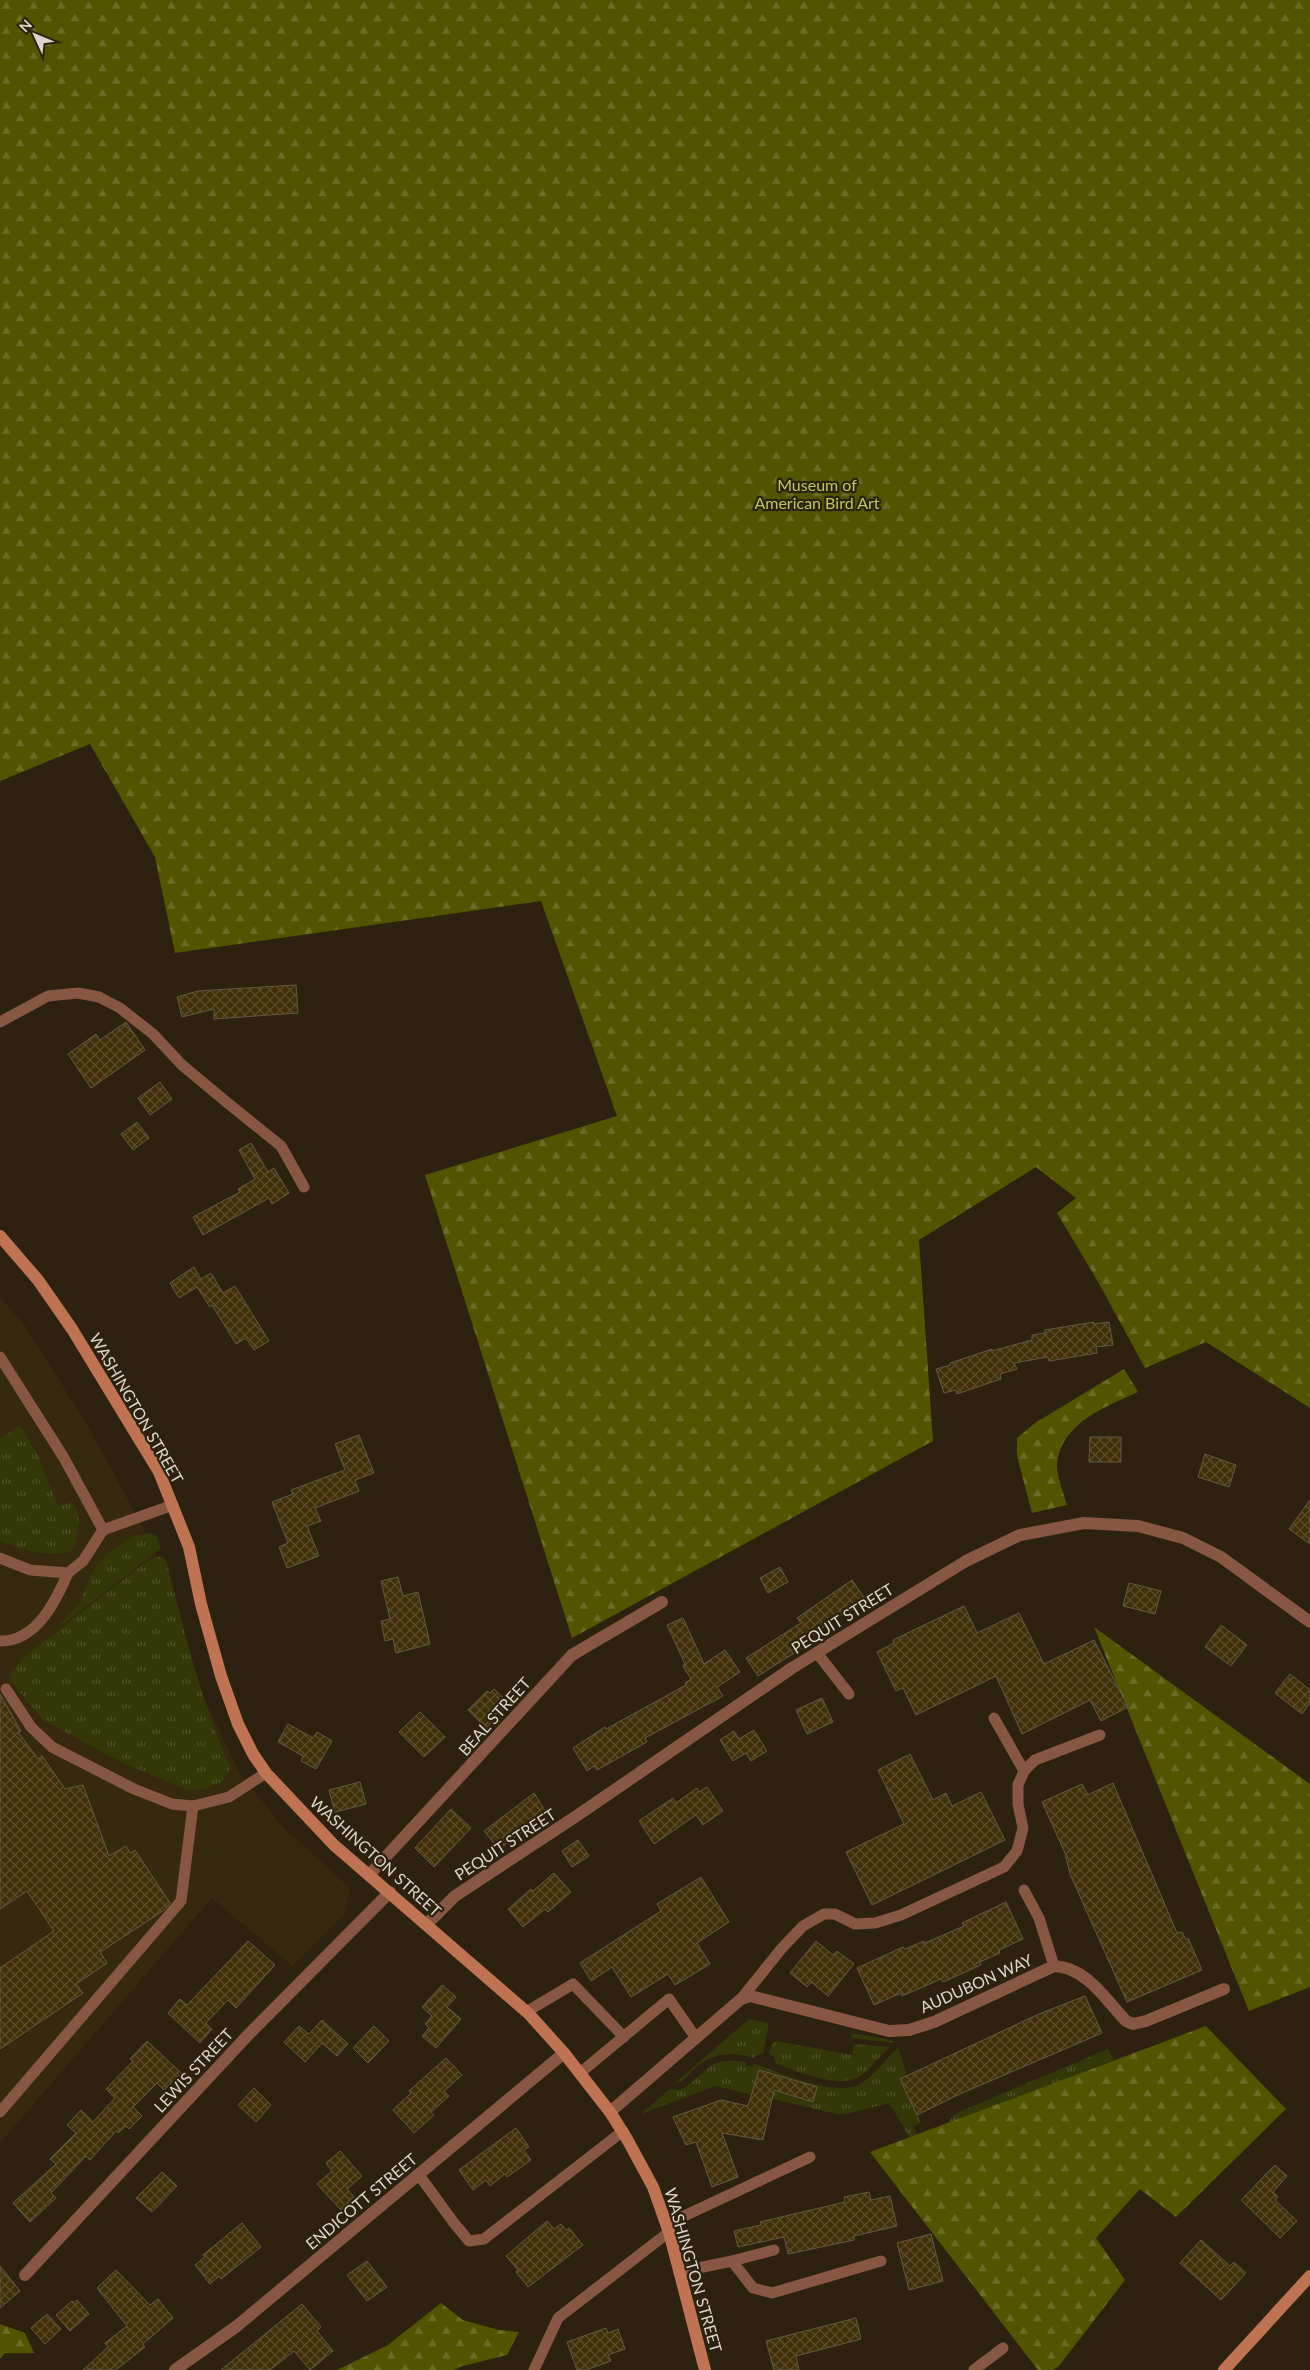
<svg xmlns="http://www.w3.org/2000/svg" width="1310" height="2370" font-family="Lato,sans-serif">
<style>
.built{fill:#36290f}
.grass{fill:url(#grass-tufts);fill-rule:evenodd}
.forest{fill:url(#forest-firs)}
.building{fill:url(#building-cross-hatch);stroke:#655945}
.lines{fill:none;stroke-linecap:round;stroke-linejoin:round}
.lane{stroke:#875743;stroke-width:11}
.street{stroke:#875743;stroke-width:12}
.secondary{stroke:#bf7352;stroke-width:12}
.labels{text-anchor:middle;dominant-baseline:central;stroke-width:4.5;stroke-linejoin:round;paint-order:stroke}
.park-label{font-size:16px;fill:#bec760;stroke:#2c220f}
.street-label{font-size:16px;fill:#ddd7cb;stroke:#2c220f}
</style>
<defs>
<pattern id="grass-tufts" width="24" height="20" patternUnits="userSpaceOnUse" patternTransform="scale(1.25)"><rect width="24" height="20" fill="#343708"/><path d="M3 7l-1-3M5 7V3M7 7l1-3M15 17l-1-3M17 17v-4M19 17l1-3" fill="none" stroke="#51532b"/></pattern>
<pattern id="forest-firs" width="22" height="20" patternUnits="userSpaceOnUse" patternTransform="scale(1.25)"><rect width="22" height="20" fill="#515500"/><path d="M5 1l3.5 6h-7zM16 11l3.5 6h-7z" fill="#6a6d24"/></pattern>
<pattern id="building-cross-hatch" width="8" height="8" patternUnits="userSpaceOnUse" patternTransform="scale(1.25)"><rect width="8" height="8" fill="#412f08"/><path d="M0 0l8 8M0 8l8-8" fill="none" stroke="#5c4c2b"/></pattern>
</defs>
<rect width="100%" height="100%" fill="#2c220f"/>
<!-- built -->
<path class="built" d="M 0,1297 L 26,1327 L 88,1426 L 151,1542 L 180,1614 L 194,1676 L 239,1772 L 282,1826 L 350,1888 L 345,1913 L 292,1966 L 212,1898 L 0,2143 Z"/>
<!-- grass -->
<g class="grass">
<path d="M 20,1425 L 39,1457 L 58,1507 L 71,1502 C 84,1514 78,1535 73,1550 C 52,1560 21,1549 0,1541 L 0,1439 Z"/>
<path d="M 150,1533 L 157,1537 L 161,1548 L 62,1625 L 60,1624 L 80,1602 L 95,1567 L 110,1552 L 132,1536 Z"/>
<path d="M 160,1556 L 166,1560 C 184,1630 201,1703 231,1768 L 223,1781 L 205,1789 L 187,1790 L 121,1762 L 43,1720 L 10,1680 L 11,1672 L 24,1657 L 146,1562 Z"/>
<path d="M 749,2019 L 769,2023 L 763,2054 L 757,2054 L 754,2058 C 731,2051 711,2053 694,2069 C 688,2075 684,2083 675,2083 Z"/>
<path d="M 853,2033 L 891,2040 L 895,2043 L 850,2038 Z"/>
<path d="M 776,2041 L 852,2055 L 854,2044 L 890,2047 C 879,2056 871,2070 859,2077 C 839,2089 796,2071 776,2064 L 774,2057 L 769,2054 L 772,2044 Z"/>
<path d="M 898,2048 L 907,2075 L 900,2079 L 921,2123 L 913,2126 L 917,2135 L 910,2138 L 889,2103 L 847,2114 L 837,2114 L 715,2086 L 641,2114 L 670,2089 L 678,2090 L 684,2088 C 712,2069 707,2057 746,2062 L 746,2065 L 753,2067 L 754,2064 C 779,2072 838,2099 862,2083 C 876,2074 885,2059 898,2048 ZM 759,2070 L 803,2083 L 798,2097 L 755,2085 Z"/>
<path d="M 1108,2049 L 1114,2060 L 948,2123 L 953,2116 L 961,2111 Z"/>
</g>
<!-- forest -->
<g class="forest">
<path d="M 0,0 L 1310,0 L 1310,1408 L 1206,1342 L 1145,1368 L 1097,1280 L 1057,1213 L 1076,1198 L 1036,1167 L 919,1240 L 933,1441 L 572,1638 L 425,1175 L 617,1116 L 541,901 L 175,953 L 155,857 L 90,744 L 0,781 Z"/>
<path d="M 1124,1369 L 1138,1392 C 1106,1407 1062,1422 1057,1463 C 1056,1473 1064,1495 1067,1505 L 1032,1513 L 1017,1456 L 1017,1438 L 1035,1423 Z"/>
<path d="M 1094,1627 L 1310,1784 L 1310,1987 L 1249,2011 Z"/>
<path d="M 1206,2026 L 1286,2109 L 1176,2217 L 1140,2189 L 1096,2238 L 1125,2280 L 1059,2366 L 1053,2370 L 1038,2370 L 870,2152 Z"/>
<path d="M 441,2303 L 463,2320 L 499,2330 L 519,2332 L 507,2355 L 459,2367 L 455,2370 L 337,2370 L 388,2345 Z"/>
<path d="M 0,2324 L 25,2333 L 34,2353 L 5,2353 L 0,2359 Z"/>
</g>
<!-- building -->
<g class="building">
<path d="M 296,985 L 298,1013 L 214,1019 L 214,1009 L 182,1017 L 177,997 L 198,991 Z"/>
<path d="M 126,1022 L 145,1050 L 91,1088 L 68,1054 L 96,1034 L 100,1040 Z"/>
<path d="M 160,1082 L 172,1099 L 150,1115 L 138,1098 Z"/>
<path d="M 137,1122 L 149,1138 L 133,1150 L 121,1134 Z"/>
<path d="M 251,1143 L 268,1172 L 274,1168 L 289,1193 L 272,1204 L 269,1198 L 203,1235 L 193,1217 L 240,1192 L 238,1189 L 255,1179 L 239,1150 Z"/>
<path d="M 194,1267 L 201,1279 L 211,1273 L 223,1293 L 235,1286 L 269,1341 L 254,1350 L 246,1338 L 236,1344 L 212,1305 L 210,1307 L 197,1287 L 179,1298 L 170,1283 Z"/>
<path d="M 1094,1322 L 1093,1324 L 1109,1322 L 1113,1345 L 1096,1347 L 1097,1353 L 1049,1361 L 1048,1357 L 1014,1363 L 1017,1369 L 1000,1374 L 1001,1379 L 957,1394 L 956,1390 L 944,1393 L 936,1369 L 950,1365 L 950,1363 L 992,1349 L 992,1351 L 1032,1340 L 1032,1335 L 1045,1333 L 1045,1330 Z"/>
<path d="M 359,1435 L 374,1473 L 355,1480 L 359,1491 L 315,1508 L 321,1521 L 307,1526 L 319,1556 L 287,1568 L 279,1547 L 288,1543 L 272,1502 L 293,1494 L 291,1490 L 345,1470 L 335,1444 Z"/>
<path d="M 1090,1437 L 1121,1437 L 1121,1462 L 1089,1462 Z"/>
<path d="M 1205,1454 L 1236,1465 L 1229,1487 L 1198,1477 Z"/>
<path d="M 1310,1500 L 1310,1544 L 1289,1529 Z"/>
<path d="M 780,1567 L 788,1582 L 768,1593 L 760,1578 Z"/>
<path d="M 398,1577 L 403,1596 L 418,1592 L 430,1644 L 396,1653 L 393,1639 L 385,1641 L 381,1621 L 390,1619 L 381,1581 Z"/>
<path d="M 852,1580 L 865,1599 L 802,1642 L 805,1646 L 758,1676 L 746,1658 L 801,1623 L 797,1618 Z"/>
<path d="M 1129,1583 L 1161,1591 L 1155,1614 L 1123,1606 Z"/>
<path d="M 964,1606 L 977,1633 L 1019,1613 L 1044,1664 L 1094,1640 L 1128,1707 L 1101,1721 L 1090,1700 L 1022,1734 L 996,1676 L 916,1715 L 903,1688 L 896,1691 L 877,1652 L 894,1643 L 893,1640 Z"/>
<path d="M 683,1618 L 704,1664 L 725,1650 L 740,1672 L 717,1687 L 723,1696 L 645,1738 L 647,1742 L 597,1770 L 594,1766 L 587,1771 L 573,1748 L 605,1727 L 606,1729 L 686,1685 L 685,1683 L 691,1679 L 683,1666 L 685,1664 L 667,1625 Z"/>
<path d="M 1221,1625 L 1247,1645 L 1231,1666 L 1205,1647 Z"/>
<path d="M 1290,1674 L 1310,1690 L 1310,1703 L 1302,1714 L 1275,1693 Z"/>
<path d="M 494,1689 L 510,1704 L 486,1728 L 468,1710 L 487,1691 L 490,1693 Z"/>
<path d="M 0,1694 L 21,1731 L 18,1732 L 38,1759 L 42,1756 L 65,1789 L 83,1785 L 109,1856 L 126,1846 L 130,1853 L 135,1850 L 170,1903 L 163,1911 L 100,1952 L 107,1963 L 76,1984 L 83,1993 L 0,2049 L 0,1968 L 54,1931 L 27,1891 L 0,1909 Z"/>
<path d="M 822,1698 L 833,1722 L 807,1734 L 796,1710 Z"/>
<path d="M 420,1712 L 445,1737 L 424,1757 L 399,1732 Z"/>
<path d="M 288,1724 L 313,1738 L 317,1732 L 332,1741 L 316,1769 L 301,1761 L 303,1756 L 278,1742 Z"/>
<path d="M 754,1730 L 767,1751 L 751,1761 L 746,1753 L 733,1761 L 720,1740 L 734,1731 L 739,1739 Z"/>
<path d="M 910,1754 L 933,1800 L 946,1793 L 952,1806 L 981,1792 L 1005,1840 L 872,1905 L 846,1852 L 904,1824 L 878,1770 Z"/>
<path d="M 360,1782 L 366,1804 L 335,1812 L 329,1790 Z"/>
<path d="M 1113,1783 L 1177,1933 L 1182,1932 L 1186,1940 L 1188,1938 L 1202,1970 L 1127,2002 L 1070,1874 L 1065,1853 L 1042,1802 L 1082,1784 L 1088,1795 Z"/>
<path d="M 707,1787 L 723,1811 L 703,1825 L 696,1815 L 654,1844 L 639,1821 L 673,1798 L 676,1803 L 697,1788 L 699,1792 Z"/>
<path d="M 534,1793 L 546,1812 L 502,1847 L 497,1841 L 495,1844 L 484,1831 Z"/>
<path d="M 451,1809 L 471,1828 L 434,1867 L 415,1848 Z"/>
<path d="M 578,1840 L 589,1856 L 572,1867 L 562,1851 Z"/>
<path d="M 554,1873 L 571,1892 L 548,1912 L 545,1909 L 523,1927 L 508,1909 L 531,1889 L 533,1891 Z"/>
<path d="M 701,1877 L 729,1922 L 697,1943 L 710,1964 L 675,1985 L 668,1974 L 631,1997 L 612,1967 L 591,1981 L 580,1963 L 661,1911 L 657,1904 Z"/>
<path d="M 1006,1902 L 1023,1939 L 999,1950 L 1000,1953 L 980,1962 L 981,1965 L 943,1982 L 941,1979 L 902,1996 L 901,1993 L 874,2005 L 857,1968 L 903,1947 L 905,1949 L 924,1941 L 925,1943 L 964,1926 L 962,1923 Z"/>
<path d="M 248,1941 L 275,1965 L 236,2008 L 228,2000 L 206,2023 L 212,2029 L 200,2043 L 168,2013 L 180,1999 L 187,2005 Z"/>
<path d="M 816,1941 L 833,1955 L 837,1951 L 854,1964 L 828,1996 L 811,1982 L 807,1987 L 790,1973 Z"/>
<path d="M 442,1985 L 456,1997 L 447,2007 L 461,2019 L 436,2048 L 422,2036 L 429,2028 L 425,2024 L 432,2016 L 422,2007 Z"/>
<path d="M 1085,1996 L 1102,2033 L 960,2094 L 917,2115 L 900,2079 L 1039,2014 Z"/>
<path d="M 322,2020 L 348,2044 L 337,2056 L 322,2043 L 305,2062 L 284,2042 L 299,2026 L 309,2034 Z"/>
<path d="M 374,2026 L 389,2041 L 368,2063 L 353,2048 Z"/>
<path d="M 147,2041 L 181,2073 L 164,2090 L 157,2083 L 133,2107 L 142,2116 L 129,2129 L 126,2126 L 118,2133 L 116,2131 L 90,2160 L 86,2156 L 51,2193 L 56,2198 L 30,2222 L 13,2203 L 56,2164 L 50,2159 L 76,2133 L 67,2125 L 81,2110 L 93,2122 L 115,2098 L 106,2089 L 133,2061 L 130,2059 Z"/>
<path d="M 446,2058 L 462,2075 L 444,2091 L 449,2096 L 431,2112 L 434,2115 L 414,2133 L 393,2110 L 411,2093 L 409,2091 Z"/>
<path d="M 759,2070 L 817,2087 L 813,2102 L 774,2090 L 763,2140 L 722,2133 L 738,2177 L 712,2187 L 696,2142 L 686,2145 L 673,2117 L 721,2100 L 748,2106 Z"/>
<path d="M 254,2088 L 271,2105 L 256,2122 L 238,2105 Z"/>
<path d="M 516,2128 L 529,2147 L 524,2150 L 531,2160 L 507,2177 L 505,2174 L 490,2186 L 486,2180 L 473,2190 L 459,2170 Z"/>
<path d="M 340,2151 L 362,2176 L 347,2189 L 355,2198 L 341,2210 L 317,2184 L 332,2171 L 326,2163 Z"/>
<path d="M 1275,2165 L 1287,2176 L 1273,2192 L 1278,2197 L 1275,2200 L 1297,2221 L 1280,2238 L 1241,2200 Z"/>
<path d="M 162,2172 L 177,2186 L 152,2212 L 136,2198 Z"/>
<path d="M 869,2192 L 871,2200 L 890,2196 L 897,2226 L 854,2236 L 854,2240 L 788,2254 L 784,2237 L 738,2247 L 734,2231 L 761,2225 L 760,2222 L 845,2202 L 844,2197 Z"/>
<path d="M 547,2221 L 554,2229 L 561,2224 L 566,2230 L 569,2228 L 583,2245 L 528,2287 L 516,2272 L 518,2270 L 506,2256 Z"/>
<path d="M 242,2223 L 261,2247 L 221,2279 L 219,2276 L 210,2284 L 195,2265 L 205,2257 L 203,2255 Z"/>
<path d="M 931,2234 L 943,2281 L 909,2290 L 897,2243 Z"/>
<path d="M 1201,2240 L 1230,2266 L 1234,2262 L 1246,2273 L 1221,2300 L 1180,2263 Z"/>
<path d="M 367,2261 L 387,2287 L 367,2301 L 347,2275 Z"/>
<path d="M 0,2266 L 20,2291 L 0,2308 Z"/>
<path d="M 116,2270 L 150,2305 L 158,2299 L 173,2318 L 143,2344 L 145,2347 L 116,2370 L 83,2370 L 108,2347 L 105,2343 L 127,2326 L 97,2288 Z"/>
<path d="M 77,2300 L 89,2314 L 70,2331 L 56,2315 L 72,2301 L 74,2303 Z"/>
<path d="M 302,2304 L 321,2327 L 317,2331 L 333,2351 L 310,2370 L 294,2351 L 270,2370 L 221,2370 Z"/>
<path d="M 47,2314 L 61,2329 L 45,2344 L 31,2328 Z"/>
<path d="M 856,2318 L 861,2339 L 796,2356 L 799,2370 L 774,2370 L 766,2341 Z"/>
<path d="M 606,2328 L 608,2333 L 618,2329 L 625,2349 L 608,2355 L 611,2361 L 586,2370 L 577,2370 L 567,2342 Z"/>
</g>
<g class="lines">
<!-- lane -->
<g class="lane">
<path d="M 0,1022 L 48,996 L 78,993 L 99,997 L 120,1008 L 153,1034 L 182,1065 L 224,1100 L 281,1146 L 304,1187"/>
<path d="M 0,1357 L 64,1458 L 103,1530"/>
<path d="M 0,1558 L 30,1570 L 68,1573 L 83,1561 L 103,1530 L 173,1505"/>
<path d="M 0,1641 C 36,1642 56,1601 68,1573"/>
<path d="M 817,1653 L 849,1694"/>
<path d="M 6,1689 L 31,1727 L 52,1747 L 134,1789 L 172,1804 L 193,1806"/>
<path d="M 994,1718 L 1024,1771"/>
<path d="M 1024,1890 L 1039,1918 L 1054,1966"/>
<path d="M 741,1999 L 782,1948 L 803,1926 L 824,1914 L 835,1914 L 855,1924 L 875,1923 L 901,1915 L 1004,1867 L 1017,1851 L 1023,1828 L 1018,1804 L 1018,1785 L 1024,1771 L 1035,1760 L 1100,1735"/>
<path d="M 526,2012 L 573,1984 L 624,2037"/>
<path d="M 580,2073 L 669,1999 L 696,2038"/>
<path d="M 0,2112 L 181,1901 L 193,1806 L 229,1797 L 266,1773"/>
<path d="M 419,2175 L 454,2223 L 469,2241 L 484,2239 L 623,2131"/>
<path d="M 667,2224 L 810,2157"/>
<path d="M 732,2261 L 774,2250"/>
<path d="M 679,2272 L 732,2261 L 753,2288 L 772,2293 L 881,2261"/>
<path d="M 534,2370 L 558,2318 L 669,2232"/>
<path d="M 974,2370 L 1003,2348"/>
</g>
<!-- street -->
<g class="street">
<path d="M 369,1875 L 572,1655 L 662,1602"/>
<path d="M 427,1924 L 455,1896 L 581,1813 L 792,1668 L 966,1561 L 1020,1535 L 1084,1523 L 1138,1526 L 1183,1538 L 1221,1557 L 1310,1622"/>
<path d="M 610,2112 L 741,1999 L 750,1996 L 889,2031 L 909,2030 L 934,2022 L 1054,1966 C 1086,1967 1106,2000 1126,2021 L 1133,2024 L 1146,2021 L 1224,1989"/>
<path d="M 25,2275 L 249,2034 L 390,1892"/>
<path d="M 175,2370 L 237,2326 L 564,2053"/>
</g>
<!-- secondary -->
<g class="secondary">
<path d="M 0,1236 L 38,1280 L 72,1329 L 159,1472 L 189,1547 L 201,1604 L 221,1676 L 238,1724 L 253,1754 L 266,1773 L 334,1845 L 529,2014 L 564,2053 L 610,2112 L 627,2139 L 653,2187 L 669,2232 L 705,2370"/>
<path d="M 1224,2370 L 1310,2276"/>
</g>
</g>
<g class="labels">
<!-- park labels -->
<g class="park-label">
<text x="817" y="484">Museum of<tspan x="817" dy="18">American Bird Art</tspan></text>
</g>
<!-- street labels -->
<g class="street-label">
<text transform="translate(137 1408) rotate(60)">WASHINGTON STREET</text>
<text transform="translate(842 1618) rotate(-32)">PEQUIT STREET</text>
<text transform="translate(494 1716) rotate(-48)">BEAL STREET</text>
<text transform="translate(505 1844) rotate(-33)">PEQUIT STREET</text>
<text transform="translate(376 1856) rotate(42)">WASHINGTON STREET</text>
<text transform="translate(976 1983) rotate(-24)">AUDUBON WAY</text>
<text transform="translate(193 2070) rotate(-47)">LEWIS STREET</text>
<text transform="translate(361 2201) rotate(-40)">ENDICOTT STREET</text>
<text transform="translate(694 2270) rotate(74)">WASHINGTON STREET</text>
</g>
</g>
<!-- north arrow -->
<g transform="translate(35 35) rotate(314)" stroke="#2c220f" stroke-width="4" paint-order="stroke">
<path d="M0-4L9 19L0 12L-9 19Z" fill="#ddd7cb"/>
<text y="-8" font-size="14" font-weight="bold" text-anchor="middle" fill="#ddd7cb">N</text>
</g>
</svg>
